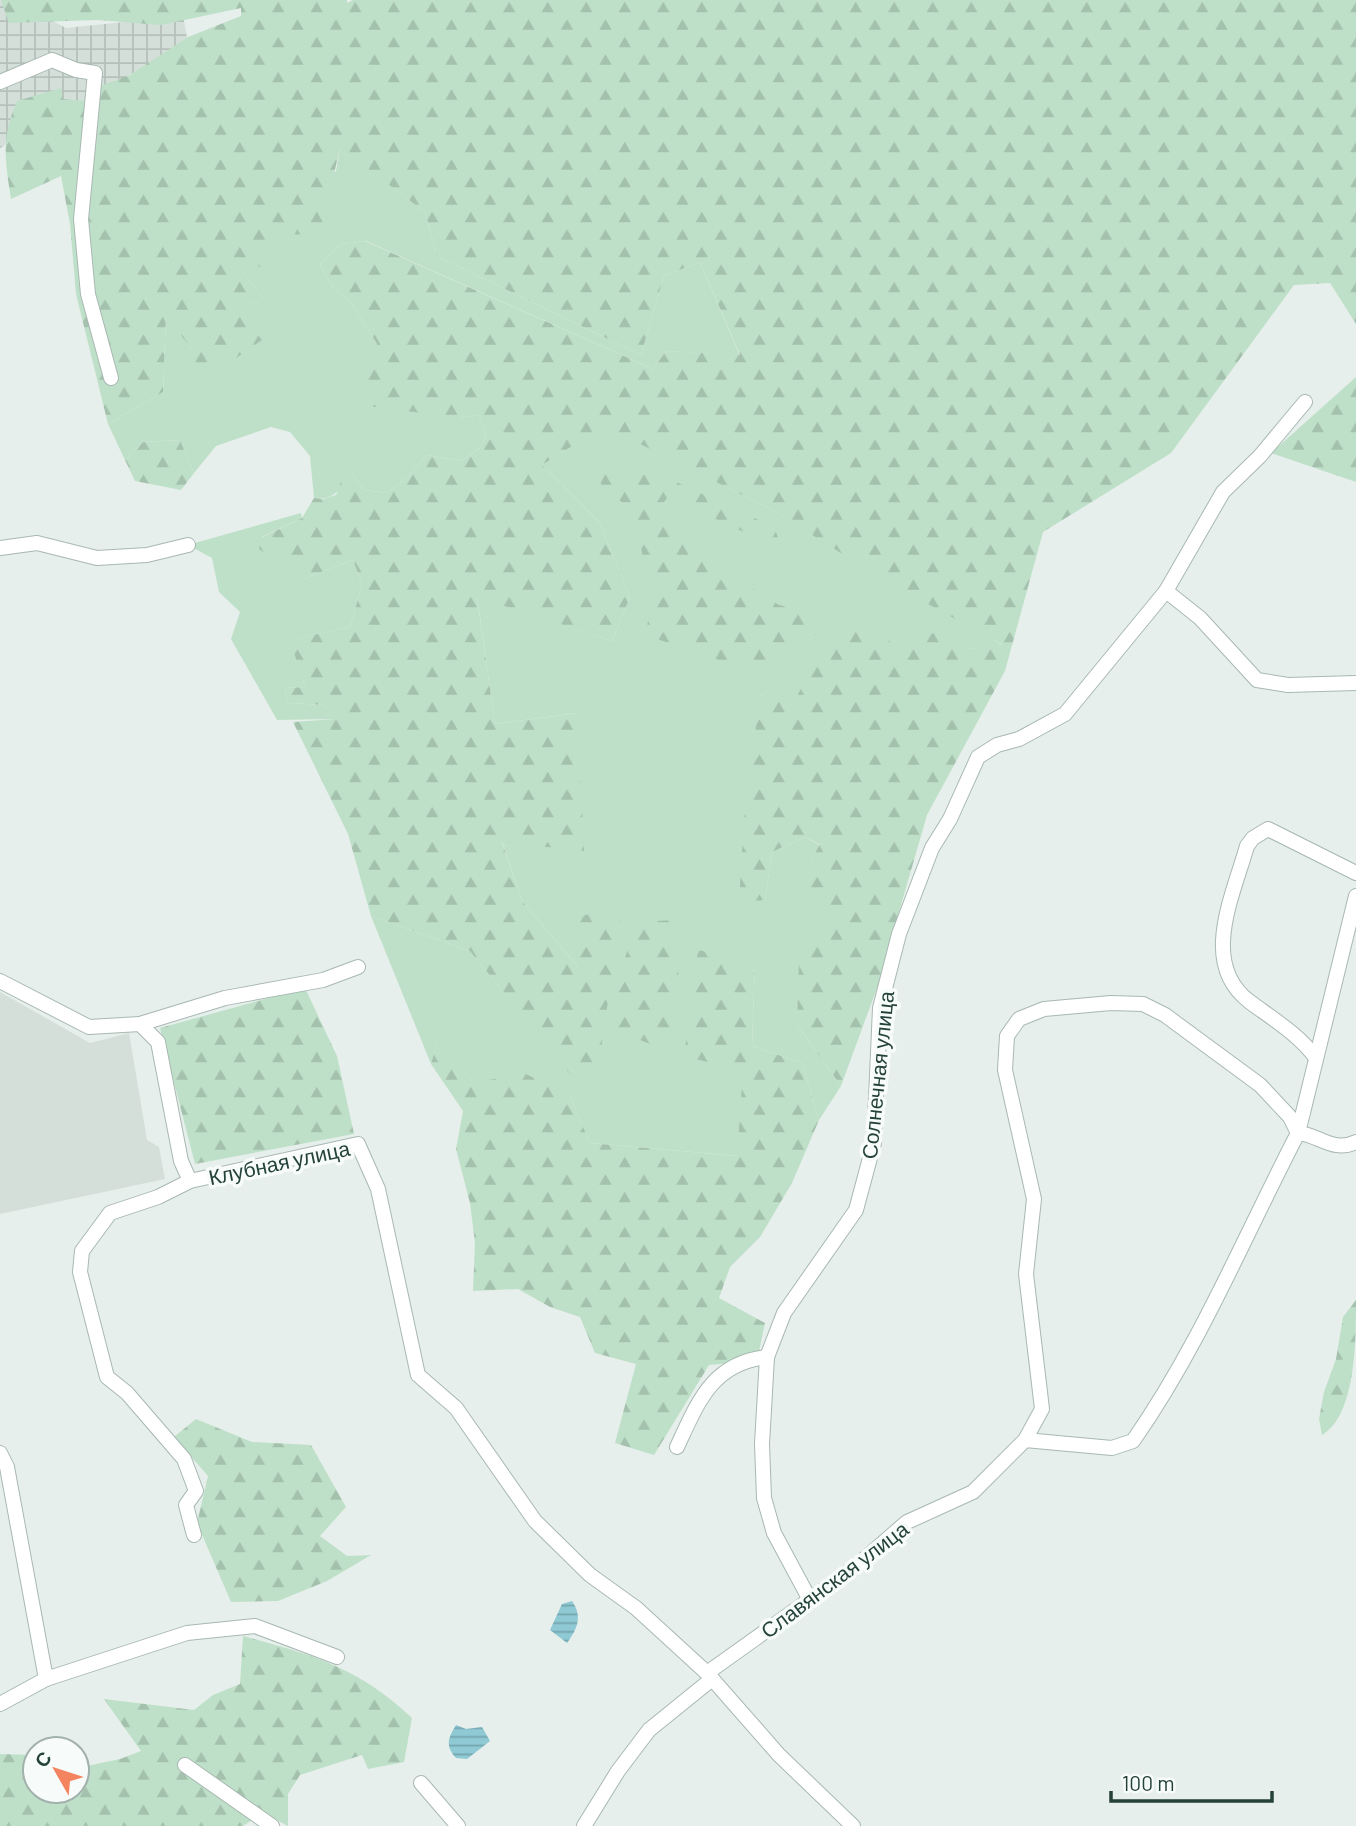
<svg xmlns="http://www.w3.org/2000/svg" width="1356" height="1826" font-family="Barlow,sans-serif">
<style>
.built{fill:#d4dfda}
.industrial{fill:url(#industrial-grid)}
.green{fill:#bfe0c8}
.forest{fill:url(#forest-firs)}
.water{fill:url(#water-rules)}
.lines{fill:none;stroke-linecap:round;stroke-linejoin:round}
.minor-casing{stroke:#a8b8b2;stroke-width:16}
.minor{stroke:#fff;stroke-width:14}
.labels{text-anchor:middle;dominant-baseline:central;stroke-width:7;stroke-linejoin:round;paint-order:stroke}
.street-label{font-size:21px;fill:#24423a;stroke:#f7fbf9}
</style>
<defs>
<pattern id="industrial-grid" width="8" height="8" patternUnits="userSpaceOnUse" patternTransform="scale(1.75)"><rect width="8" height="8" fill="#d4dfda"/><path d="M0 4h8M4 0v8" fill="none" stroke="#b6c1bc"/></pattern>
<pattern id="forest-firs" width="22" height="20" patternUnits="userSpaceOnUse" patternTransform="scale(1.75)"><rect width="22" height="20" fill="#bfe0c8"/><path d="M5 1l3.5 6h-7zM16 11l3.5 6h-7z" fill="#a4c1ad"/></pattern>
<pattern id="water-rules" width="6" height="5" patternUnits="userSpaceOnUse" patternTransform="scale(1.75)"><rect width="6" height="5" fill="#8ec9d4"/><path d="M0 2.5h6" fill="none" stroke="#74a5ad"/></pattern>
</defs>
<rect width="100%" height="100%" fill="#e6efeb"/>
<!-- built -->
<path class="built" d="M 0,992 L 90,1043 L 129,1033 L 147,1140 L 159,1147 L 165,1179 L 0,1214 Z"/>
<!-- industrial -->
<path class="industrial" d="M 0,0 L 21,0 L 22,5 L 66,28 L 183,16 L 188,42 L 0,148 Z"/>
<!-- green -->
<g class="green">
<path d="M 340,147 L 425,212 L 437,256 L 641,355 L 664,276 L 700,262 L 740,356 L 666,351 L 653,369 L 366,241 L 341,244 L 320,265 L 333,287 L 353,305 L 377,344 L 460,418 L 479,415 L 486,436 L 480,448 L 461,461 L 427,455 L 410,475 L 388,493 L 364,490 L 351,472 C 341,488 335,501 314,498 L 310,456 L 290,432 L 271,427 L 216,446 L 194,473 L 180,440 L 143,442 L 125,460 L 108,424 L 163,392 L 166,315 L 193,351 L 261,340 L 237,310 L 263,298 L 235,263 L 336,171 Z"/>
<path d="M 604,425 L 774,511 L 1004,646 L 971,649 L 947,634 L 905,667 L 794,702 L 760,695 L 765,900 L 772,852 L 805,837 L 820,845 L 810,863 L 844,921 L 797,1025 L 841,1086 L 819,1120 L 802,1063 L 752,1046 L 755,962 L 738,1156 L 590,1143 L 570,1096 L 473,1083 L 438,1040 L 431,1064 L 371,916 L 470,951 L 582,1088 L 579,968 L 522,901 L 502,841 L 577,713 L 495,724 L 477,596 L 612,641 L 630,597 L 599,522 L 542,465 Z"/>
<path d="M 301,513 L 302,518 L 262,537 L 303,579 L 353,560 L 362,584 L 350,627 L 291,640 L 305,687 L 285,688 L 288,703 L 324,705 L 336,719 L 277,720 L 231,639 L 240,612 L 219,592 L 212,558 L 188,545 Z"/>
</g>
<!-- forest -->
<g class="forest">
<path d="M 1,0 L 347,0 L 347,3 L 353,0 L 1356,0 L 1356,324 L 1330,283 L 1294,285 L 1171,453 L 1043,532 L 1005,671 L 927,815 L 877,988 L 841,1086 L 797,1025 L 799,958 L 844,921 L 807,902 L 810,863 L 820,844 L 805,837 L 772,852 L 765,900 L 739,902 L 744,819 L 760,695 L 794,701 L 838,625 L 880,625 L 904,666 L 909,634 L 947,633 L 971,649 L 1003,645 L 884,580 L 774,511 L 604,426 L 542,465 L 599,522 L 630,597 L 612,641 L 477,597 L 495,724 L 578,713 L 584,851 L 502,842 L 522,901 L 578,967 L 578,917 L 597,912 L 620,917 L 601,1050 L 582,1089 L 470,951 L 371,916 L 348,834 L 293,722 L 335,719 L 324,705 L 288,703 L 285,688 L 305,687 L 290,640 L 350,627 L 362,584 L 353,560 L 303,579 L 259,549 L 261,538 L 302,518 L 314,498 L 323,499 L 336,495 L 344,473 L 351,472 L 364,490 L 388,493 L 410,475 L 427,455 L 461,461 L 480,448 L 486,436 L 479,415 L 460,418 L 359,405 L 377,344 L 353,305 L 333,287 L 320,265 L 341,244 L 365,241 L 653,369 L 666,351 L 740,355 L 700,262 L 664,276 L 641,355 L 437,256 L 425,212 L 340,148 L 320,234 L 267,235 L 264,267 L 236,264 L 263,298 L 238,310 L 262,340 L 201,382 L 193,351 L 166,316 L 163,392 L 108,424 L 76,294 L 70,224 L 61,176 L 11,199 C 5,160 1,138 17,101 L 61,88 L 63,99 L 83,101 L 98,87 L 130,75 L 188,37 L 241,16 L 241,8 L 161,25 L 97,20 L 9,23 Z"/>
<path d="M 1356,377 L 1356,482 L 1271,453 Z"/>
<path d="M 180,440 L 194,473 L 181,490 L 135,481 L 125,460 L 143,442 Z"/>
<path d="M 596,471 L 663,476 L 774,527 L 783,550 L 668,497 L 655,513 L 683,530 L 707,566 L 749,586 L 779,605 L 808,611 L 816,635 L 796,642 L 766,676 L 645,635 L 657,580 L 643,558 L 638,531 L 625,504 L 604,491 Z"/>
<path d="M 676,920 L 679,991 L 668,1051 L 617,1031 L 617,988 L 635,922 Z"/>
<path d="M 698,950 L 755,962 L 752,1046 L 802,1063 L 819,1120 L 792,1183 L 760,1237 L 730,1267 L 719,1298 L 765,1323 L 757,1361 L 709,1365 L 654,1455 L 615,1443 L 636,1364 L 595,1353 L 580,1317 L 550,1307 L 518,1289 L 473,1291 L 475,1243 L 470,1203 L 456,1149 L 463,1111 L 431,1064 L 438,1039 L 473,1083 L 524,1073 L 570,1096 L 590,1143 L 737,1156 L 743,1071 L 684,1056 Z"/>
<path d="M 305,988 L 337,1056 L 354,1134 L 195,1164 L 160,1028 Z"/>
<path d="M 1356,1300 C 1356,1342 1356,1415 1322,1435 L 1319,1419 L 1324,1392 L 1336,1359 L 1343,1317 Z"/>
<path d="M 196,1419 L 252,1442 L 311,1445 L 346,1507 L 320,1536 L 347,1556 L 371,1555 L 327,1581 L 278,1601 L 231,1602 L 197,1523 L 208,1476 L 174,1437 Z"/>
<path d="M 243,1636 C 313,1655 358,1667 412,1718 L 404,1762 L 368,1769 L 362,1755 L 300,1775 L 288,1794 L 288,1826 L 263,1813 L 243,1826 L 0,1826 L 0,1754 L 35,1755 L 35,1791 L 77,1791 L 77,1768 L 120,1759 L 141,1751 L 104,1699 L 194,1710 L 213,1695 L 240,1684 Z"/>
</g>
<!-- water -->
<g class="water">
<path d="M 572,1601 C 583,1617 577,1629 567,1643 L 550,1630 L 562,1604 Z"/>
<path d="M 456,1725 L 466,1729 L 482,1727 L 490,1741 L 467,1759 L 456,1758 C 445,1746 448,1738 456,1725 Z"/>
</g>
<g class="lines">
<defs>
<g id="minor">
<path d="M 0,82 L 52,60 L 76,70 L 95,73 L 81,219 L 88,294 L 111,378"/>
<path d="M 0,548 L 37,543 L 97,558 L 147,555 L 188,545"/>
<path d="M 1166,591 L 1223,492 L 1260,456 L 1305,402"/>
<path d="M 1356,896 L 1298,1133 C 1320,1135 1333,1153 1356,1142"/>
<path d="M 0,981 L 89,1027 L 140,1024 L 225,998 L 323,980 L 358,967"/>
<path d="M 140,1024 L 158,1042 L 181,1161 L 190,1181"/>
<path d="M 1316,1058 C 1298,1034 1273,1019 1250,1002 C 1199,964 1233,896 1247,846 L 1253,838 L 1268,829 L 1356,873"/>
<path d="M 677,1447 C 698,1402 712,1363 767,1357"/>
<path d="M 0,1453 L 7,1467 L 46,1679 L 187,1633 L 255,1626 L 337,1657"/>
<path d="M 194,1535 L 186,1505 L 196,1491 L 184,1459 L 127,1393 L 107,1377 L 80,1272 L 82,1251 L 110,1213 L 158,1197 L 190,1181 L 358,1144 L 378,1189 L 418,1375 L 456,1408 L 535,1521 L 590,1575 L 636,1608 L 707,1673 L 779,1755 L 853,1826"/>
<path d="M 810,1600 L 774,1533 L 764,1498 L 762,1444 L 767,1357 L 784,1313 L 856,1210 L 874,1143 L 880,1008 L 899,934 L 932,848 L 950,819 L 978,757 L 997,745 L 1019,739 L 1065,714 L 1166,591 L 1200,618 L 1257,680 L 1288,685 L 1356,683"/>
<path d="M 707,1673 L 854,1568 L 907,1522 L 973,1492 L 1025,1440 L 1042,1409 L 1026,1274 L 1034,1199 L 1005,1070 L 1007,1036 L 1019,1019 L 1044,1009 L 1111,1003 L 1143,1004 L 1165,1015 L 1260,1085 L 1290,1117 L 1298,1133 C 1244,1237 1200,1345 1133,1441 L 1112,1448 L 1025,1440"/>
<path d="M 0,1704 L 46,1679"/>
<path d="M 185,1765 L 272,1826"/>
<path d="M 421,1783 L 458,1826"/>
<path d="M 584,1826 L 618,1771 L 649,1730 L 712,1679"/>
</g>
</defs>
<!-- minor casing -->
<use href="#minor" class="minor-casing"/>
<!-- minor -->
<use href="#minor" class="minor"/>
</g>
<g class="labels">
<!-- street labels -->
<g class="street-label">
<text transform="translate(877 1075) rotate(-84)">Солнечная улица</text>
<text transform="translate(279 1162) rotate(-12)">Клубная улица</text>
<text transform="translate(834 1579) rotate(-37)">Славянская улица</text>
</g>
</g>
<!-- north arrow -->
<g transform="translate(56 1770) rotate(309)"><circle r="33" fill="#f7fbf9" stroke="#a3b1ad" stroke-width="2"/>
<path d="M0-5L12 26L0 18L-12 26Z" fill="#f4845f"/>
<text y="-10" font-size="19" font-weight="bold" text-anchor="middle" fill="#24423a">С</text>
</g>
<!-- scale -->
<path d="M1111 1791v10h161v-10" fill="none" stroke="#24423a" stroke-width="3.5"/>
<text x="1122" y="1791" font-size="21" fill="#24423a" stroke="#f7fbf9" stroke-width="5" paint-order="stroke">100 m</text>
</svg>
